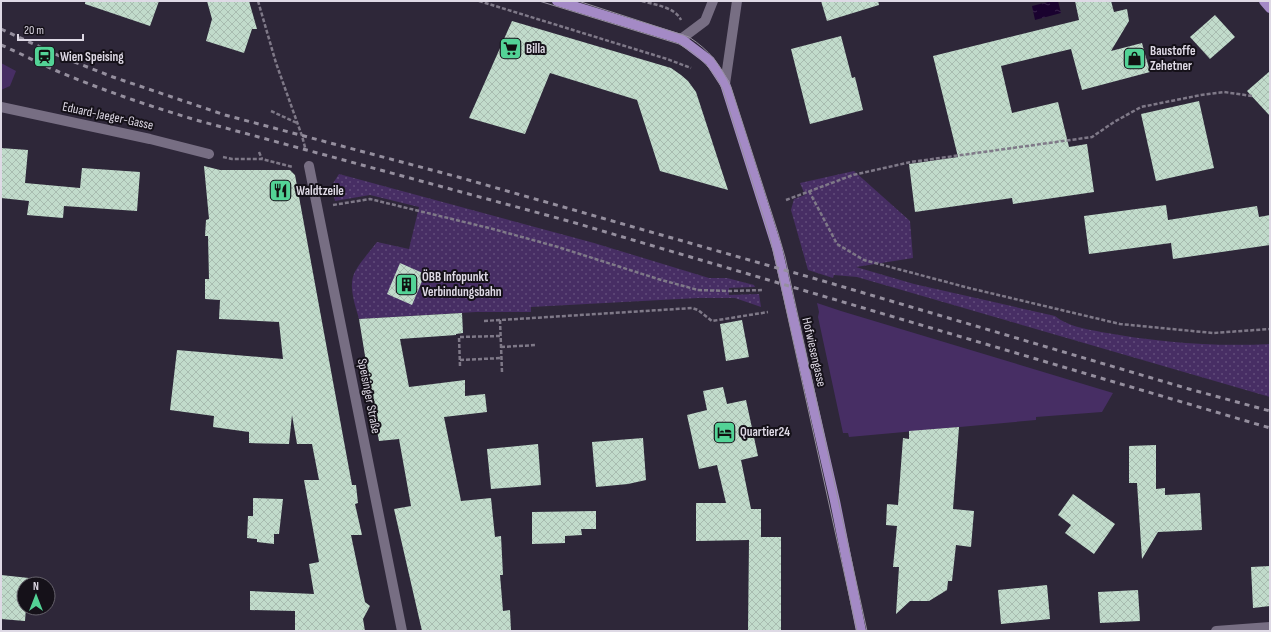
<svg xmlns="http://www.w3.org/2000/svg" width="1271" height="632" font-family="'Sofia Sans Condensed',sans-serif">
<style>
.grass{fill:url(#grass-dots)}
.garden{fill:#472e64}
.water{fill:url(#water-ripples)}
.building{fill:url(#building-cross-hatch)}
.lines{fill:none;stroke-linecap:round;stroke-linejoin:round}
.path{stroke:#7f7988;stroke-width:2.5;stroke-dasharray:4 2;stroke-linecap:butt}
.minor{stroke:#776e83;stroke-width:10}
.major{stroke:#a48ac6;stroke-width:10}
.tram{stroke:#958f9e;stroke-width:1}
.rail{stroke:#958f9e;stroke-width:3;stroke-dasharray:5 5;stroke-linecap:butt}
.labels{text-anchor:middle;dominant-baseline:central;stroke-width:4;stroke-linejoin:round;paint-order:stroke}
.poi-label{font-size:13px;font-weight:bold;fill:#ded9e5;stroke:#151119;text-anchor:start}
.street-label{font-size:13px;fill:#ded9e5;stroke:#151119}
</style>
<defs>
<pattern id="grass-dots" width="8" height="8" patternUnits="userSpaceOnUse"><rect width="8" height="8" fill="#472e64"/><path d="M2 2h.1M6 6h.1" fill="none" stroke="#614c7a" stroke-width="1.8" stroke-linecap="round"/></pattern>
<pattern id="water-ripples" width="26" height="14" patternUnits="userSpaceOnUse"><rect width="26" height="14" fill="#1a022f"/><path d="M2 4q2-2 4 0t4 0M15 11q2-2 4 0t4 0" fill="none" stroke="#3b264d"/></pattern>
<pattern id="building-cross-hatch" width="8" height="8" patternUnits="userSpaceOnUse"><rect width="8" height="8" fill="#c1dbcb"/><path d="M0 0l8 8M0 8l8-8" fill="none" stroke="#a8bcb0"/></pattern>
</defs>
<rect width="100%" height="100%" fill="#2e2739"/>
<!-- grass -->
<g class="grass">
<path d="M 854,171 L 910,221 L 913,258 L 856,267 L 914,284 L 1055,316 C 1067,326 1086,329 1101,332 C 1156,342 1214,347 1270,344 L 1270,397 L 857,277 L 834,275 L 833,278 L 808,270 L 791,210 L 794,199 L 805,195 L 800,183 Z"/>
<path d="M 339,174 L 594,243 L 709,278 L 727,278 L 754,285 L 755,287 L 729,288 L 729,295 L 759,294 L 761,307 L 735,298 L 698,298 L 531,307 L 531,312 L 476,312 L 359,319 C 355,304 347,284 356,270 C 362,260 370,251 377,242 L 409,249 L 419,207 L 370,195 L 335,201 L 332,185 Z"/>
</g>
<!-- garden -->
<g class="garden">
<path d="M 1,63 L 16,71 L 10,86 L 1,90 Z"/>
<path d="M 817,303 L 841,311 L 1113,393 L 1102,412 L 1036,417 L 1036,420 L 849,437 L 848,433 L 843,433 L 818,317 L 819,312 Z"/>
</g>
<!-- water -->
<path class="water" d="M 1052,1 L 1058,1 L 1061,13 L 1035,20 L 1032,6 Z"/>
<!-- building -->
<g class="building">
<path d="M 85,1 L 159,1 L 150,26 L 85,4 Z"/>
<path d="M 207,1 L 249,1 L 257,29 L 252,29 L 244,53 L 206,41 L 212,19 Z"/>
<path d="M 821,1 L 878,1 L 879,5 L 827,21 Z"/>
<path d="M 1075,1 L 1111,1 L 1114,12 L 1127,9 L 1129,21 L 1111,51 L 1142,43 L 1150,72 L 1082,90 L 1071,49 L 1001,66 L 1012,113 L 1058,102 L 1069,147 L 1087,144 L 1094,192 L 1013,204 L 1012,198 L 915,212 L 909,164 L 958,157 L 933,56 L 1079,20 Z"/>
<path d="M 1215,15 L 1235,37 L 1210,59 L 1190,37 Z"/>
<path d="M 512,21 L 671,68 L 681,75 L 688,81 L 696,92 L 728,190 L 660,171 L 637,100 L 550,73 L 525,134 L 469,118 Z"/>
<path d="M 841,36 L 852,78 L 855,77 L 863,110 L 810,124 L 791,49 Z"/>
<path d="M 1270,71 L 1270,116 L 1247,91 Z"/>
<path d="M 1199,101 L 1214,168 L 1156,181 L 1141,114 Z"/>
<path d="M 1,148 L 28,150 L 25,183 L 80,188 L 82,168 L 140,172 L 137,211 L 64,206 L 63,218 L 27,215 L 29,201 L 1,198 Z"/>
<path d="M 204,166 L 220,170 L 290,170 L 295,175 L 352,485 L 356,485 L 358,503 L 355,504 L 362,535 L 351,535 L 365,602 L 370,606 L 363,619 L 365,631 L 295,631 L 295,611 L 250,610 L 250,591 L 314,594 L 309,564 L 319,562 L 304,480 L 319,480 L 312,444 L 297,444 L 292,415 L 289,444 L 249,443 L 249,432 L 213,427 L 214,416 L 170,410 L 177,350 L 283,359 L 279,322 L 219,319 L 220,300 L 205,299 L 205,279 L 209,279 L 208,236 L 205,236 L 206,220 L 209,219 Z"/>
<path d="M 1166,205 L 1168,220 L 1257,206 L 1259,217 L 1270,215 L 1270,245 L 1173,259 L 1171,243 L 1089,254 L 1084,216 Z"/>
<path d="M 400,263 L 425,274 L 412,305 L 387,294 Z"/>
<path d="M 462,313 L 463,333 L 456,334 L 456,335 L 400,339 L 409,387 L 465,380 L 465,396 L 485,394 L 487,412 L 444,417 L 461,501 L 491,498 L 495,537 L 501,536 L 503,575 L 500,575 L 503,611 L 510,610 L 511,631 L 422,631 L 394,509 L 411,506 L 399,439 L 379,441 L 372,404 L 369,380 L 359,319 Z"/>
<path d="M 742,320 L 749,357 L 726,361 L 720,324 Z"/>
<path d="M 723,387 L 727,404 L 746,400 L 758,456 L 741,460 L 751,509 L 761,509 L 761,537 L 781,537 L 781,631 L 748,631 L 749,540 L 696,541 L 696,503 L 726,503 L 717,465 L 699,469 L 687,415 L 707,410 L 703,391 Z"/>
<path d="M 959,427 L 953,509 L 974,511 L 971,547 L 956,545 L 952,581 L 948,581 L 947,590 L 929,601 L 910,601 L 896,614 L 899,567 L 893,567 L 897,526 L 886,525 L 887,504 L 898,505 L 903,438 L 909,439 L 909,431 Z"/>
<path d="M 643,438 L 646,480 L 628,484 L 596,487 L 592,442 Z"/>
<path d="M 538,444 L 541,485 L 491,489 L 487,449 Z"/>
<path d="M 1156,445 L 1156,489 L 1165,488 L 1165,495 L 1200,493 L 1202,530 L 1158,532 L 1142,559 L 1137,483 L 1129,483 L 1129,446 Z"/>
<path d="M 1073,494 L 1115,524 L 1094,554 L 1065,533 L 1071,525 L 1058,515 Z"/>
<path d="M 253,498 L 283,499 L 279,534 L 274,534 L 274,544 L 257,542 L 257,539 L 247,538 L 248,516 L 253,516 Z"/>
<path d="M 596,511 L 596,529 L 581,529 L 582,535 L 565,536 L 565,543 L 532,544 L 532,512 Z"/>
<path d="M 1270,566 L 1270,606 L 1253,608 L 1251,567 Z"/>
<path d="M 1,575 L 29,578 L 29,584 L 24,584 L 24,608 L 26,608 L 25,621 L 1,619 Z"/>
<path d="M 1047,585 L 1050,619 L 1001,624 L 998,590 Z"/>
<path d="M 1138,590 L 1140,621 L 1100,623 L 1098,592 Z"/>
</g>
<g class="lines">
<!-- path -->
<g class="path">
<path d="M 258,1 L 276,63 L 302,136 L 306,151"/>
<path d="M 479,1 L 667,59 L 691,68"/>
<path d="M 642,1 C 655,5 675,7 681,20"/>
<path d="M 271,111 L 297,123"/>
<path d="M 259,152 L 262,159"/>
<path d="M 223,157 L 232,159 L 262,159 L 293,167"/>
<path d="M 809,191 L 837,244 L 864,260 L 969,288 L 1120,324 L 1213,333 L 1270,329"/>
<path d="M 786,200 L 853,175 L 911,162 L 1092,137 L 1114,122 L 1141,107 L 1201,95 L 1224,92 L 1252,96"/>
<path d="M 333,205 L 370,199 L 493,229 L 558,247 L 658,279 L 698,290 L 729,291 L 763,290"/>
<path d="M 500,320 L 502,372"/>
<path d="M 484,321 L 692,308 L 698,310 L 712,321 L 768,312"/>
<path d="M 501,347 L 536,345"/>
<path d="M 460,360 L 502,358"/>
<path d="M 460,366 L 459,337 L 501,336"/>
</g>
<!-- minor -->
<g class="minor">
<path d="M 681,39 L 705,21 L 713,1"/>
<path d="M 725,84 L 737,1"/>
<path d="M 1,107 L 150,139 L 209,154"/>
<path d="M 309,166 L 402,631"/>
<path d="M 1216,631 L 1270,627"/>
</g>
<!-- major -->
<g class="major">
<path d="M 557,1 L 681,39 L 710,61 L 725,84 L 777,248 L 835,501 L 861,631"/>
<path d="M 1264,1 L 1270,8"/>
</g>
<!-- tram -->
<g class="tram">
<path d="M 539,1 L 679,44 C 700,56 712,68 723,90 L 768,231 L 774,254 L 857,631"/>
<path d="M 578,1 L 689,37 C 710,51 720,64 731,87 L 778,233 L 785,257 L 867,631"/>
</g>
<!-- rail -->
<g class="rail">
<path d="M 1,29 L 64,58 L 113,77 L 225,115 L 458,177 L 830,283 L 1189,389 L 1270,411"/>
<path d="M 1,45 C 20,53 38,63 57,71 C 102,90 149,106 196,120 L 572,222 L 1270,428"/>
</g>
</g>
<!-- icons -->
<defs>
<symbol id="supermarket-square" viewBox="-11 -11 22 22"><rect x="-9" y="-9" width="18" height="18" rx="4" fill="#53d396" stroke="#151119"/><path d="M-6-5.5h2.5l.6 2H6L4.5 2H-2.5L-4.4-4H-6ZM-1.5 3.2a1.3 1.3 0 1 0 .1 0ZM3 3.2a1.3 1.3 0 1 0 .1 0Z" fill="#111"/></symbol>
<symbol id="station-square" viewBox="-11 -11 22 22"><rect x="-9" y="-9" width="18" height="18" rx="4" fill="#53d396" stroke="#151119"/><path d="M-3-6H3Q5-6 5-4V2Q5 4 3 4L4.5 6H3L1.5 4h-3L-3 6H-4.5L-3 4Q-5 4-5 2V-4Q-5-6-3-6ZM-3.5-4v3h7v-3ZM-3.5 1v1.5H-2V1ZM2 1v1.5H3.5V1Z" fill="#111"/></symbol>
<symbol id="shop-square" viewBox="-11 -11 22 22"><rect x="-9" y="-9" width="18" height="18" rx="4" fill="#53d396" stroke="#151119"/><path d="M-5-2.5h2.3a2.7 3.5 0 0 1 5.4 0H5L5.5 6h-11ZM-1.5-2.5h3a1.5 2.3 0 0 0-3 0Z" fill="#111"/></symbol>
<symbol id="restaurant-square" viewBox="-11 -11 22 22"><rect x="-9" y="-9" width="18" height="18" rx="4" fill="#53d396" stroke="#151119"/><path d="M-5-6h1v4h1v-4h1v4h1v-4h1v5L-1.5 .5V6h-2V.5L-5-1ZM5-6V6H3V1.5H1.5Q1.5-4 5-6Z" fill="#111"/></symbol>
<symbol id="building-square" viewBox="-11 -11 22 22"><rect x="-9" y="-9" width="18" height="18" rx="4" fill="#53d396" stroke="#151119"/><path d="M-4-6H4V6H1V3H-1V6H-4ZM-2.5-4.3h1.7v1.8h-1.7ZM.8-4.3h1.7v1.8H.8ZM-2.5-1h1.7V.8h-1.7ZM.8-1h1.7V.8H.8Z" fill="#111"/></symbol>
<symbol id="hotel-square" viewBox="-11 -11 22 22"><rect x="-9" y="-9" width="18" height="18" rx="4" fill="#53d396" stroke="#151119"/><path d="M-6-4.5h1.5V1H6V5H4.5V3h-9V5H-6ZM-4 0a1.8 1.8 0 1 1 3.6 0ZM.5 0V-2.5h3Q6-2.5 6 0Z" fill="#111"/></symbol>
</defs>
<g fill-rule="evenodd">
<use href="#supermarket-square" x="498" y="36" width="25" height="25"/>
<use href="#station-square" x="32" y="44" width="25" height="25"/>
<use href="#shop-square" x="1122" y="46" width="25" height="25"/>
<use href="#restaurant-square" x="268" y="178" width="25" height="25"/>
<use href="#building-square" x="394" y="272" width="25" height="25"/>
<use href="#hotel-square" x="712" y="420" width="25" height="25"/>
</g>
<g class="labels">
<!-- poi labels -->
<g class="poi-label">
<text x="526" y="49">Billa</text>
<text x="1150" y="51">Baustoffe<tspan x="1150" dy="15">Zehetner</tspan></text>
<text x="60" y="57">Wien Speising</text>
<text x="296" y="191">Waldtzeile</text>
<text x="422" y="277">ÖBB Infopunkt<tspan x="422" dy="15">Verbindungsbahn</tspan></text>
<text x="740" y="432">Quartier24</text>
</g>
<!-- street labels -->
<g class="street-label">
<text transform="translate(108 116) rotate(12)">Eduard-Jaeger-Gasse</text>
<text transform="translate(814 352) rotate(77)">Hofwiesengasse</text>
<text transform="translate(369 396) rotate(79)">Speisinger Straße</text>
</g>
</g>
<!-- border -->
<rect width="1271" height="632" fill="none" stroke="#ded9e5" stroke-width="4"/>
<!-- north arrow -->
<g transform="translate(36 596)"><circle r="19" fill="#151119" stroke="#65616b"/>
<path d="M0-3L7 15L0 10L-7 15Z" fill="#53d396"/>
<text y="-6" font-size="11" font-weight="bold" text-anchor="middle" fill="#ded9e5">N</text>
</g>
<!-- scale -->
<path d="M18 34v6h65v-6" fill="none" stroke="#ded9e5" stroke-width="2"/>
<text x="24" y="34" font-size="12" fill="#ded9e5" stroke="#151119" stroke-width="3" paint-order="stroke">20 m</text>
</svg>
